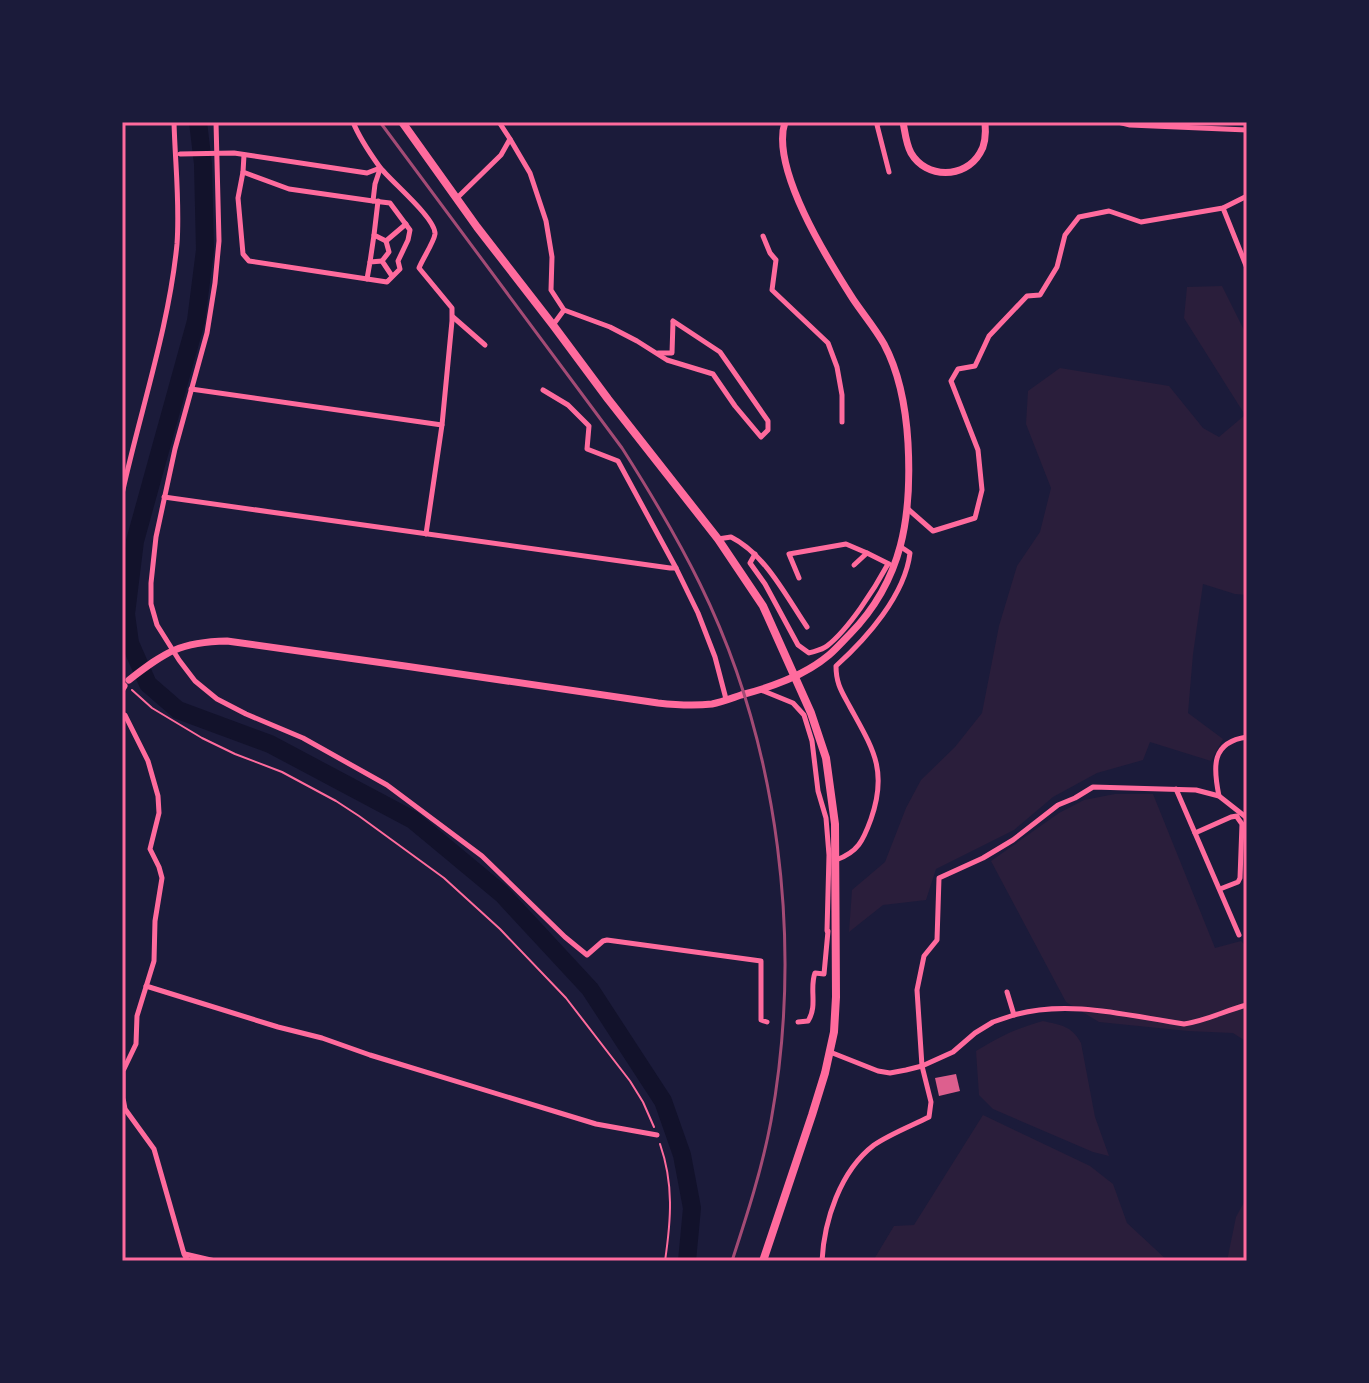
<svg xmlns="http://www.w3.org/2000/svg" width="1369" height="1383" font-family="'DM Sans',sans-serif">
<style>
.green{fill:#2a1e3b}
.lines{fill:none;stroke-linecap:round;stroke-linejoin:round}
.river{stroke:#12122b;stroke-width:18}
.building{fill:#dd5f8e}
.path{stroke:#ff6b9d;stroke-width:2}
.minor{stroke:#ff6b9d;stroke-width:5}
.secondary{stroke:#ff6b9d;stroke-width:7}
.primary{stroke:#ff6b9d;stroke-width:8}
.rail{stroke:#a44b75;stroke-width:3}
.neatline{fill:none;stroke:#ff6b9d;stroke-width:3}
</style>
<rect width="100%" height="100%" fill="#1b1b3a"/>
<!-- green -->
<g class="green">
<path d="M 1222,286 L 1247,336 L 1247,595 L 1235,594 L 1203,584 L 1193,654 L 1188,713 L 1223,739 L 1211,761 L 1150,742 L 1143,760 L 1097,773 L 1053,797 L 1014,830 L 936,869 L 926,900 L 883,905 L 849,932 L 852,890 L 885,862 L 906,808 L 921,780 L 955,747 L 982,713 L 999,626 L 1017,566 L 1040,532 L 1051,488 L 1026,424 L 1028,391 L 1060,368 L 1169,386 L 1203,428 L 1219,437 L 1245,415 L 1184,318 L 1187,287 Z"/>
<path d="M 1115,794 L 1153,794 L 1215,948 L 1241,941 L 1247,947 L 1247,1042 L 1233,1033 L 1188,1031 L 1099,1022 L 1066,1002 L 991,861 L 1059,813 L 1084,800 Z"/>
<path d="M 1043,1021 C 1061,1025 1072,1026 1081,1043 L 1095,1117 L 1109,1156 L 1093,1152 L 993,1109 L 979,1095 L 976,1051 C 1001,1036 1015,1029 1043,1021 Z"/>
<path d="M 983,1115 L 1090,1166 L 1113,1184 L 1127,1223 L 1168,1261 L 873,1261 L 894,1226 L 914,1225 Z"/>
<path d="M 1247,1197 L 1247,1261 L 1227,1261 L 1236,1217 Z"/>
</g>
<g class="lines">
<!-- river -->
<path class="river" d="M 198,122 L 203,164 L 205,250 L 196,321 L 135,541 L 126,614 L 130,643 L 148,684 L 178,710 L 270,744 L 413,820 L 502,894 L 590,989 L 663,1101 L 682,1155 L 692,1208 L 687,1261"/>
</g>
<!-- building -->
<path class="building" d="M 956,1074 L 960,1091 L 939,1096 L 935,1078 Z"/>
<g class="lines">
<!-- path -->
<g class="path">
<path d="M 122,513 L 124,502"/>
<path d="M 132,690 L 152,708 L 202,738 L 235,754 L 282,772 L 336,801 L 359,816 L 444,878 L 500,929 L 566,998 L 630,1081 L 643,1102 L 654,1127"/>
<path d="M 660,1144 C 674,1184 671,1220 665,1261"/>
</g>
<!-- minor -->
<g class="minor">
<path d="M 216,122 L 219,241 L 215,283 L 207,333 L 175,449 L 156,537 L 151,583 L 151,604 L 157,625 L 179,660 L 195,681 L 217,699 L 246,714 L 303,738 L 387,785 L 482,856 L 565,937 L 587,955 L 603,941 L 607,940 L 761,961 L 761,1020 L 767,1022"/>
<path d="M 353,122 C 359,137 369,152 379,166 C 389,180 436,218 435,234 C 434,242 422,260 419,268 L 452,308 L 452,321 L 442,425 L 426,534"/>
<path d="M 880,122 L 877,125 L 889,172"/>
<path d="M 1118,122 L 1130,125 L 1247,130"/>
<path d="M 510,139 L 530,173 L 546,221 L 552,257 L 551,290 L 564,310"/>
<path d="M 180,154 L 234,153 L 367,173 L 380,168"/>
<path d="M 244,155 L 243,172 L 289,189 L 373,201 L 375,184 L 380,169"/>
<path d="M 243,172 L 238,198 L 243,254 L 249,261 L 387,282 L 400,269 L 398,261 L 408,240 L 410,230 L 390,203 L 373,201"/>
<path d="M 457,198 L 501,155 L 510,139 L 499,122"/>
<path d="M 378,201 L 374,235 L 386,241"/>
<path d="M 1223,208 L 1247,268"/>
<path d="M 763,236 L 770,253 L 776,260 L 772,290 L 828,343 L 837,367 L 842,395 L 842,422"/>
<path d="M 370,262 L 374,235"/>
<path d="M 392,276 L 382,261 L 389,252 L 386,241 L 406,224"/>
<path d="M 367,279 L 370,262 L 382,261"/>
<path d="M 453,317 L 485,345"/>
<path d="M 553,325 L 564,310 L 610,327 L 637,341 L 667,360 L 713,374 L 735,406 L 761,437 L 768,430 L 768,421 L 720,352 L 673,321"/>
<path d="M 658,353 L 672,353 L 673,322"/>
<path d="M 191,389 L 442,425"/>
<path d="M 543,390 L 568,405 L 589,426 L 587,449 L 618,461 L 676,568 L 698,613 L 715,657 L 726,699"/>
<path d="M 122,494 C 140,412 169,327 177,244 C 180,203 175,162 174,122"/>
<path d="M 164,497 L 670,568 L 676,568"/>
<path d="M 908,509 L 933,531 L 975,518 L 982,490 L 978,450 L 951,381 L 958,369 L 975,366 L 989,336 L 1027,296 L 1040,295 L 1057,267 L 1065,235 L 1079,217 L 1109,211 L 1141,222 L 1223,208 L 1247,196"/>
<path d="M 718,539 L 731,537 C 765,554 786,596 807,627"/>
<path d="M 755,554 L 750,563 L 765,584 L 798,645 L 809,653 C 815,651 822,650 827,646 C 849,629 875,588 888,564"/>
<path d="M 854,565 L 867,553 L 889,564"/>
<path d="M 799,578 L 789,554 L 846,544 L 867,553"/>
<path d="M 761,690 L 793,703 L 804,715 L 812,741 L 818,791 L 826,818 L 829,855 L 827,931"/>
<path d="M 122,714 L 125,715 L 148,761 L 158,796 L 159,813 L 150,849 L 159,867 L 162,878 L 155,921 L 154,961 L 137,1016 L 136,1044 L 123,1071 L 123,1098 L 125,1109 L 154,1149 L 184,1254 L 188,1261"/>
<path d="M 1176,789 L 1239,935"/>
<path d="M 1219,796 C 1213,767 1211,742 1247,737"/>
<path d="M 1195,833 L 1231,817 L 1237,816"/>
<path d="M 836,860 C 858,852 863,841 871,819 C 888,770 873,749 850,707 C 842,692 836,684 836,666 C 867,638 905,595 910,553 L 901,547"/>
<path d="M 1220,889 L 1238,882 L 1240,878 L 1242,824 L 1237,817"/>
<path d="M 146,986 L 278,1027 L 322,1038 L 370,1055 L 596,1124 L 657,1135"/>
<path d="M 1014,1015 C 1069,999 1129,1016 1184,1024 C 1206,1021 1226,1010 1247,1005"/>
<path d="M 798,1022 L 808,1021 C 818,1006 809,988 815,973 L 824,974 L 828,931"/>
<path d="M 830,1052 L 878,1071 L 890,1073 L 906,1070 L 922,1066 L 953,1052 L 975,1033 L 993,1022 L 1014,1015 L 1007,992"/>
<path d="M 185,1254 L 215,1261"/>
<path d="M 822,1261 C 824,1221 840,1171 874,1145 C 890,1134 911,1126 929,1117 L 931,1102 L 922,1066 L 917,990 L 924,956 L 937,940 L 939,878 L 983,858 L 1013,840 L 1058,805 L 1075,798 L 1093,787 L 1196,790 L 1219,796 L 1247,818"/>
</g>
<!-- secondary -->
<g class="secondary">
<path d="M 903,122 C 905,132 906,144 911,153 C 926,179 965,179 980,153 C 986,144 986,133 985,122"/>
<path d="M 129,680 C 165,652 180,642 227,641 L 405,666 L 658,703 C 676,705 694,706 712,704 C 722,702 732,698 741,695 C 772,687 804,676 829,655 C 836,649 843,641 850,634 C 903,580 912,516 908,443 C 906,409 900,374 884,344 C 875,328 863,314 853,299 C 828,260 770,168 785,122"/>
<path d="M 122,689 L 124,686"/>
</g>
<!-- primary -->
<path class="primary" d="M 402,122 L 477,227 L 553,325 L 608,399 L 718,539 L 763,606 L 811,713 L 826,758 L 835,824 L 836,997 L 834,1032 L 825,1073 L 812,1115 L 763,1261"/>
<!-- rail -->
<path class="rail" d="M 380,122 L 622,448 C 650,492 677,537 700,584 C 780,747 803,944 771,1121 C 762,1169 747,1215 732,1261"/>
</g>
<!-- border -->
<rect width="1369" height="1383" fill="none" stroke="#1b1b3a" stroke-width="248"/>
<rect x="124" y="124" width="1121" height="1135" class="neatline"/>
</svg>
